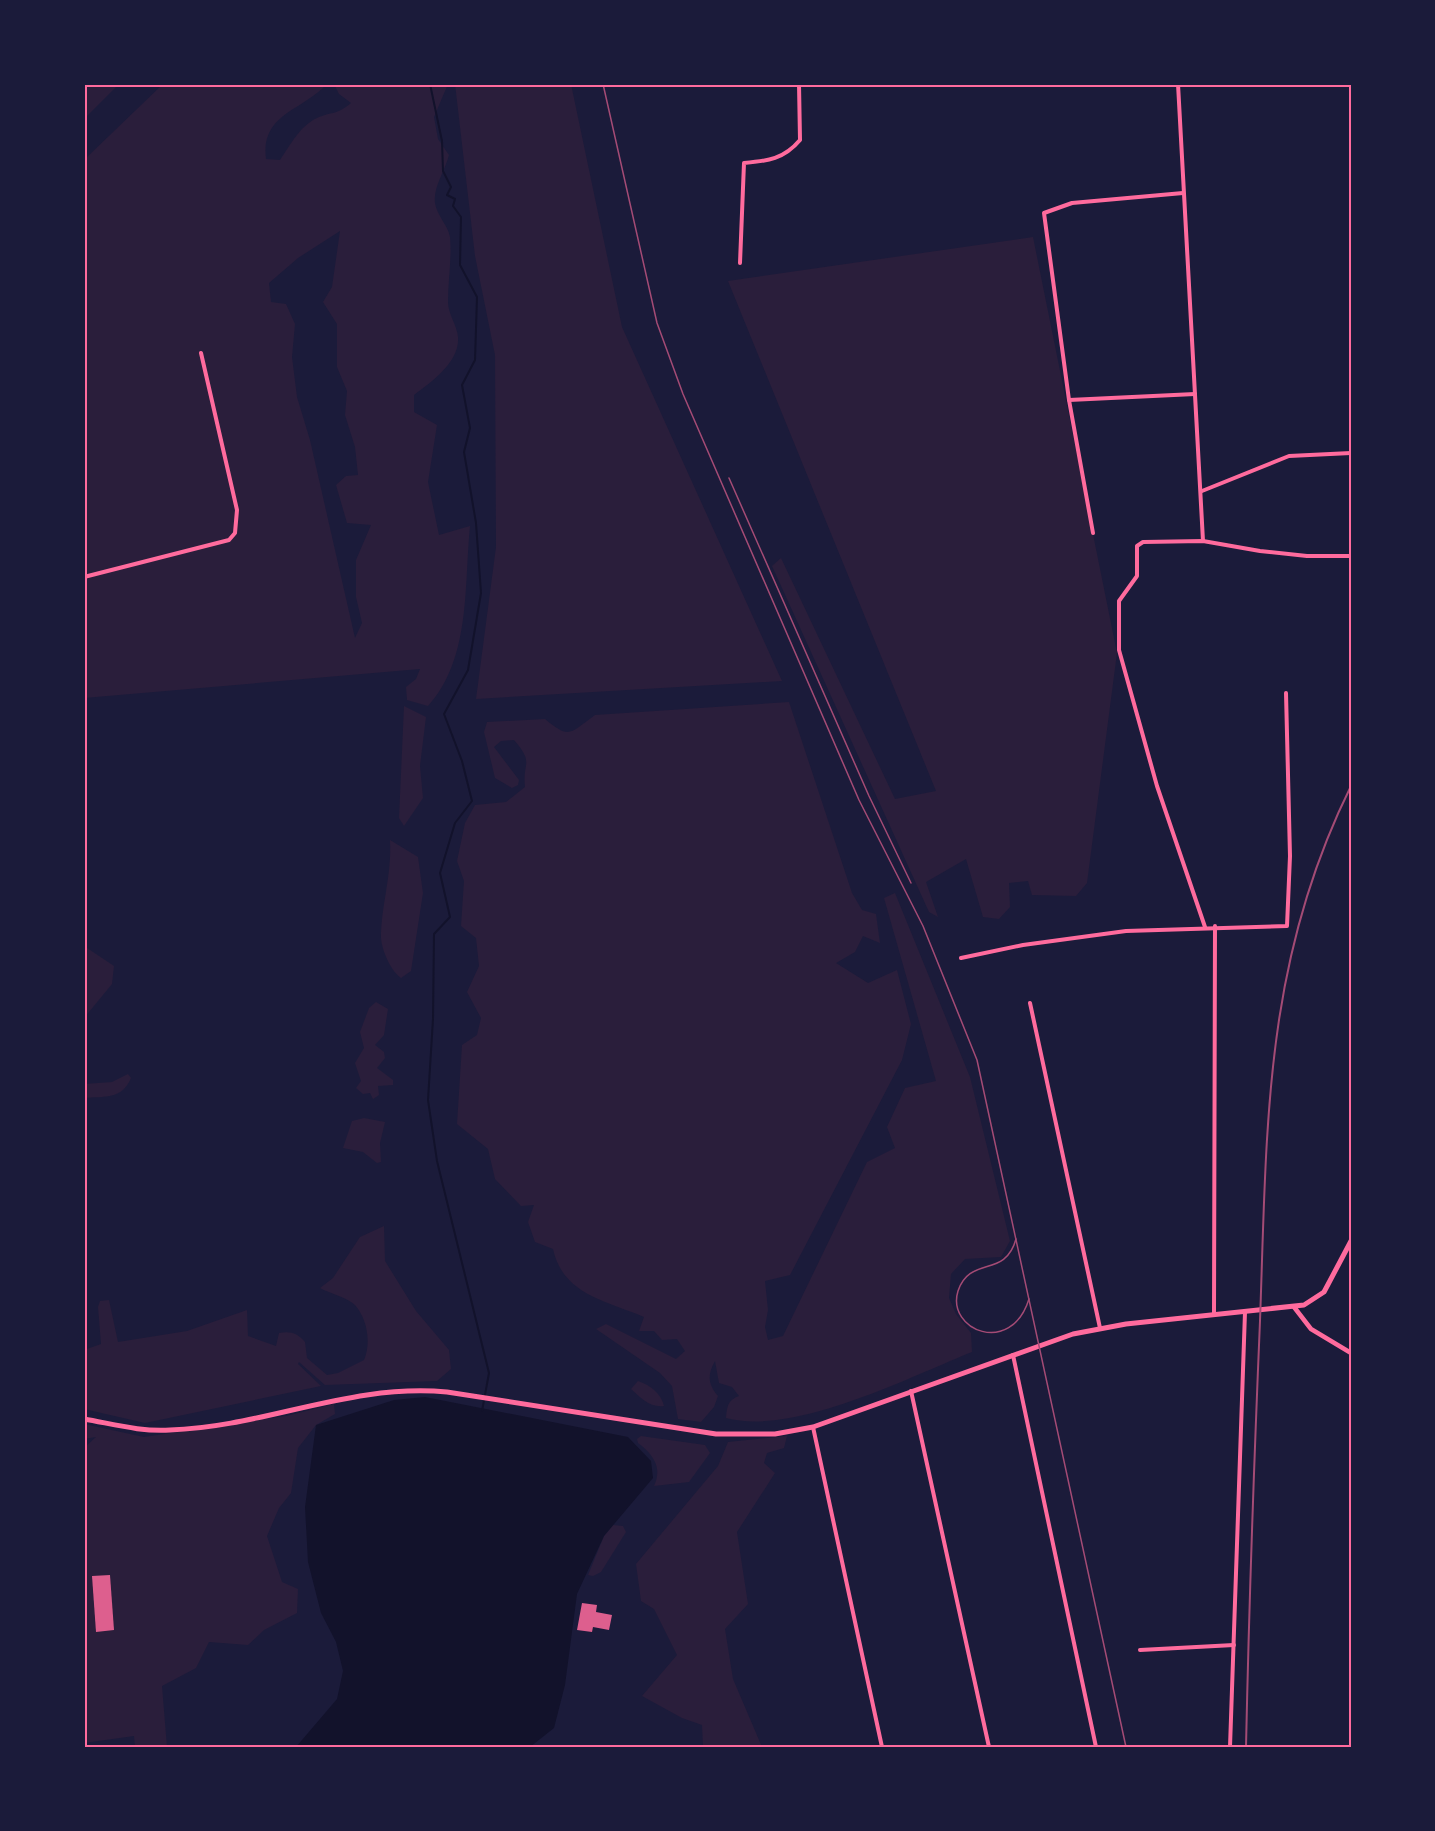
<svg xmlns="http://www.w3.org/2000/svg" width="1435" height="1831" font-family="Mulish,sans-serif">
<style>
.green{fill:#2a1e3b;fill-rule:evenodd}
.water{fill:#12122b}
.lines{fill:none;stroke-linecap:round;stroke-linejoin:round}
.stream{stroke:#12122b;stroke-width:2}
.building{fill:#dd5f8e}
.minor{stroke:#ff6b9d;stroke-width:4}
.tertiary{stroke:#ff6b9d;stroke-width:4.5}
.secondary{stroke:#ff6b9d;stroke-width:5}
.tram{stroke:#a44b75;stroke-width:1.5}
.rail{stroke:#a44b75;stroke-width:2}
.neatline{fill:none;stroke:#ff6b9d;stroke-width:2}
</style>
<rect width="100%" height="100%" fill="#1b1b3a"/>
<!-- green -->
<g class="green">
<path d="M 84,84 L 119,84 L 84,119 Z"/>
<path d="M 163,84 L 327,84 C 302,111 260,114 266,159 L 280,160 C 291,144 300,126 317,118 C 332,111 336,116 351,103 L 339,94 L 334,84 L 448,84 L 434,117 L 438,139 L 449,155 C 445,171 433,187 435,203 C 437,216 448,225 450,237 C 452,258 448,280 448,302 C 448,314 457,325 458,337 C 460,362 431,382 414,395 L 414,412 L 437,425 L 428,482 L 439,535 L 470,526 C 464,586 471,659 428,706 L 407,700 L 406,687 L 416,679 L 420,669 L 84,698 L 84,160 ZM 340,231 L 332,287 L 323,302 L 337,324 L 337,367 L 347,391 L 345,415 L 355,447 L 358,475 L 346,476 L 336,485 L 347,523 L 371,525 L 356,560 L 356,597 L 362,623 L 355,638 L 310,440 L 297,397 L 292,357 L 295,324 L 286,304 L 271,302 L 269,283 L 298,258 Z"/>
<path d="M 455,84 L 571,84 L 622,327 L 782,681 L 476,699 L 496,547 L 495,355 L 475,256 Z"/>
<path d="M 1033,237 L 1117,653 L 1087,883 L 1076,896 L 1032,895 L 1028,881 L 1009,883 L 1010,907 L 999,919 L 983,917 L 966,859 L 926,882 L 938,917 L 929,912 L 772,566 L 781,558 L 895,799 L 936,791 L 728,281 Z"/>
<path d="M 789,702 L 852,893 L 862,910 L 876,914 L 880,943 L 863,936 L 855,952 L 836,963 L 868,983 L 897,970 L 911,1024 L 902,1060 L 790,1275 L 765,1281 L 768,1310 L 765,1327 L 768,1340 L 783,1336 L 867,1162 L 895,1148 L 887,1127 L 905,1088 L 936,1081 L 884,898 L 895,893 L 970,1077 L 1010,1241 L 1001,1257 L 965,1259 L 951,1274 L 949,1298 L 956,1314 L 971,1333 L 972,1352 C 907,1378 794,1436 726,1418 C 727,1406 728,1400 739,1396 L 732,1387 L 719,1383 L 715,1361 C 707,1375 708,1384 718,1396 L 714,1407 L 701,1422 L 678,1419 L 672,1386 L 660,1373 L 596,1329 L 606,1324 L 676,1359 L 685,1351 L 677,1339 L 662,1340 L 654,1331 L 639,1331 L 644,1317 C 607,1301 563,1295 553,1249 L 535,1242 L 528,1222 L 534,1205 L 521,1206 L 495,1179 L 488,1149 L 457,1124 L 462,1045 L 477,1035 L 481,1018 L 467,992 L 479,966 L 476,938 L 461,926 L 464,881 L 457,861 L 465,823 L 475,805 L 506,802 L 525,787 C 522,762 535,764 514,740 L 501,741 L 494,747 L 519,780 L 518,785 L 512,788 L 495,778 L 484,732 L 487,722 L 545,719 C 570,740 570,733 595,715 Z"/>
<path d="M 404,706 L 426,717 L 420,766 L 423,798 L 404,826 L 399,818 Z"/>
<path d="M 390,840 L 418,857 L 423,893 L 411,971 L 401,978 C 391,971 382,951 381,938 C 381,906 392,875 390,840 Z"/>
<path d="M 84,946 L 114,966 L 112,984 L 84,1018 Z"/>
<path d="M 376,1002 L 388,1009 L 384,1035 L 375,1045 L 384,1052 L 385,1058 L 377,1068 L 393,1080 L 393,1085 L 378,1086 L 379,1095 L 373,1099 L 370,1093 L 363,1094 L 356,1088 L 361,1081 L 355,1063 L 364,1048 L 360,1032 L 369,1008 Z"/>
<path d="M 128,1074 L 131,1078 C 122,1100 104,1096 84,1098 L 84,1084 L 112,1082 Z"/>
<path d="M 364,1118 L 385,1122 L 380,1143 L 381,1162 L 377,1163 L 363,1152 L 343,1148 L 352,1121 Z"/>
<path d="M 384,1226 L 385,1261 L 416,1311 L 449,1350 L 451,1369 L 437,1381 L 325,1385 L 299,1362 L 298,1364 L 321,1386 L 145,1423 L 84,1409 L 84,1350 L 101,1344 L 98,1307 L 100,1301 L 109,1300 L 118,1342 L 187,1331 L 247,1310 L 248,1336 L 276,1346 L 279,1333 C 291,1331 297,1333 305,1342 L 307,1358 L 327,1375 L 338,1373 L 364,1360 C 371,1344 368,1320 355,1305 C 348,1298 329,1293 320,1288 L 333,1278 L 360,1237 Z"/>
<path d="M 638,1381 C 650,1385 661,1393 664,1406 C 650,1408 641,1398 631,1389 Z"/>
<path d="M 334,1404 L 335,1414 L 316,1425 L 298,1448 L 291,1493 L 279,1508 L 267,1536 L 282,1582 L 298,1589 L 297,1613 L 264,1630 L 248,1645 L 209,1642 L 196,1668 L 162,1686 L 167,1747 L 135,1747 L 134,1736 L 84,1743 L 84,1448 L 96,1437 L 84,1439 L 84,1424 L 144,1437 L 286,1416 Z"/>
<path d="M 641,1436 L 705,1445 L 710,1453 L 689,1482 L 654,1486 C 663,1468 653,1454 638,1443 L 637,1439 Z"/>
<path d="M 787,1436 L 784,1448 L 767,1453 L 764,1463 L 775,1473 L 737,1532 L 748,1604 L 725,1629 L 733,1679 L 762,1747 L 703,1747 L 702,1725 L 682,1718 L 642,1696 L 677,1655 L 654,1609 L 641,1601 L 636,1564 L 718,1466 L 728,1442 Z"/>
<path d="M 613,1525 L 623,1526 L 626,1532 L 601,1572 L 593,1576 L 588,1575 L 604,1536 Z"/>
</g>
<!-- water -->
<path class="water" d="M 425,1397 L 628,1437 L 651,1461 L 653,1478 L 604,1536 L 577,1594 L 565,1685 L 554,1728 L 530,1747 L 296,1747 L 337,1699 L 343,1671 L 336,1642 L 321,1613 L 308,1562 L 305,1507 L 316,1425 L 394,1400 Z"/>
<g class="lines">
<!-- stream -->
<path class="stream" d="M 430,84 L 442,141 L 443,171 L 451,187 L 447,195 L 455,199 L 453,206 L 461,217 L 460,265 L 477,297 L 475,360 L 462,385 L 470,428 L 464,452 L 476,523 L 481,593 L 468,670 L 444,714 L 462,761 L 472,801 L 455,823 L 440,873 L 450,917 L 434,934 L 433,1019 L 428,1100 L 437,1161 L 489,1373 L 482,1411"/>
</g>
<!-- building -->
<g class="building">
<path d="M 110,1575 L 114,1630 L 96,1632 L 92,1576 Z"/>
<path d="M 582,1603 L 597,1605 L 596,1612 L 612,1615 L 609,1630 L 593,1627 L 592,1632 L 577,1630 Z"/>
</g>
<g class="lines">
<!-- minor -->
<g class="minor">
<path d="M 1178,84 L 1203,541"/>
<path d="M 740,263 L 744,163 C 768,161 784,159 800,140 L 799,84"/>
<path d="M 1069,400 L 1195,394"/>
<path d="M 1202,491 L 1289,456 L 1351,453"/>
<path d="M 1093,533 L 1069,400 L 1044,213 L 1072,203 L 1183,193"/>
<path d="M 84,577 L 229,540 L 235,533 L 237,510 L 201,353"/>
<path d="M 1205,927 L 1157,786 L 1119,650 L 1119,601 L 1137,576 L 1137,546 L 1143,542 L 1203,541 L 1260,551 L 1307,556 L 1351,556"/>
<path d="M 961,958 L 1023,945 L 1126,931 L 1287,926 L 1290,856 L 1286,693"/>
<path d="M 1030,1003 L 1100,1328"/>
<path d="M 1214,1314 L 1215,926"/>
<path d="M 1013,1355 L 1096,1747"/>
<path d="M 911,1391 L 989,1747"/>
<path d="M 813,1427 L 882,1747"/>
<path d="M 1140,1650 L 1234,1645"/>
<path d="M 1230,1747 L 1245,1312"/>
</g>
<!-- tertiary -->
<path class="tertiary" d="M 1294,1307 L 1311,1329 L 1351,1353"/>
<!-- secondary -->
<path class="secondary" d="M 84,1419 C 113,1424 141,1432 170,1430 C 265,1427 349,1383 447,1392 L 716,1434 L 775,1434 L 813,1427 L 1073,1334 L 1126,1324 L 1304,1305 L 1324,1292 L 1351,1241"/>
<!-- tram -->
<g class="tram">
<path d="M 603,84 L 657,323 L 683,394 L 859,800 L 923,926 L 977,1060 L 1126,1747"/>
<path d="M 729,478 L 869,796 L 911,883"/>
<path d="M 1016,1239 C 1005,1279 970,1255 958,1291 C 946,1330 1011,1357 1029,1299"/>
</g>
<!-- rail -->
<path class="rail" d="M 1246,1747 C 1249,1605 1254,1463 1260,1321 C 1267,1130 1263,963 1351,786"/>
</g>
<!-- border -->
<rect width="1435" height="1831" fill="none" stroke="#1b1b3a" stroke-width="171"/>
<rect x="86" y="86" width="1264" height="1660" class="neatline"/>
</svg>
